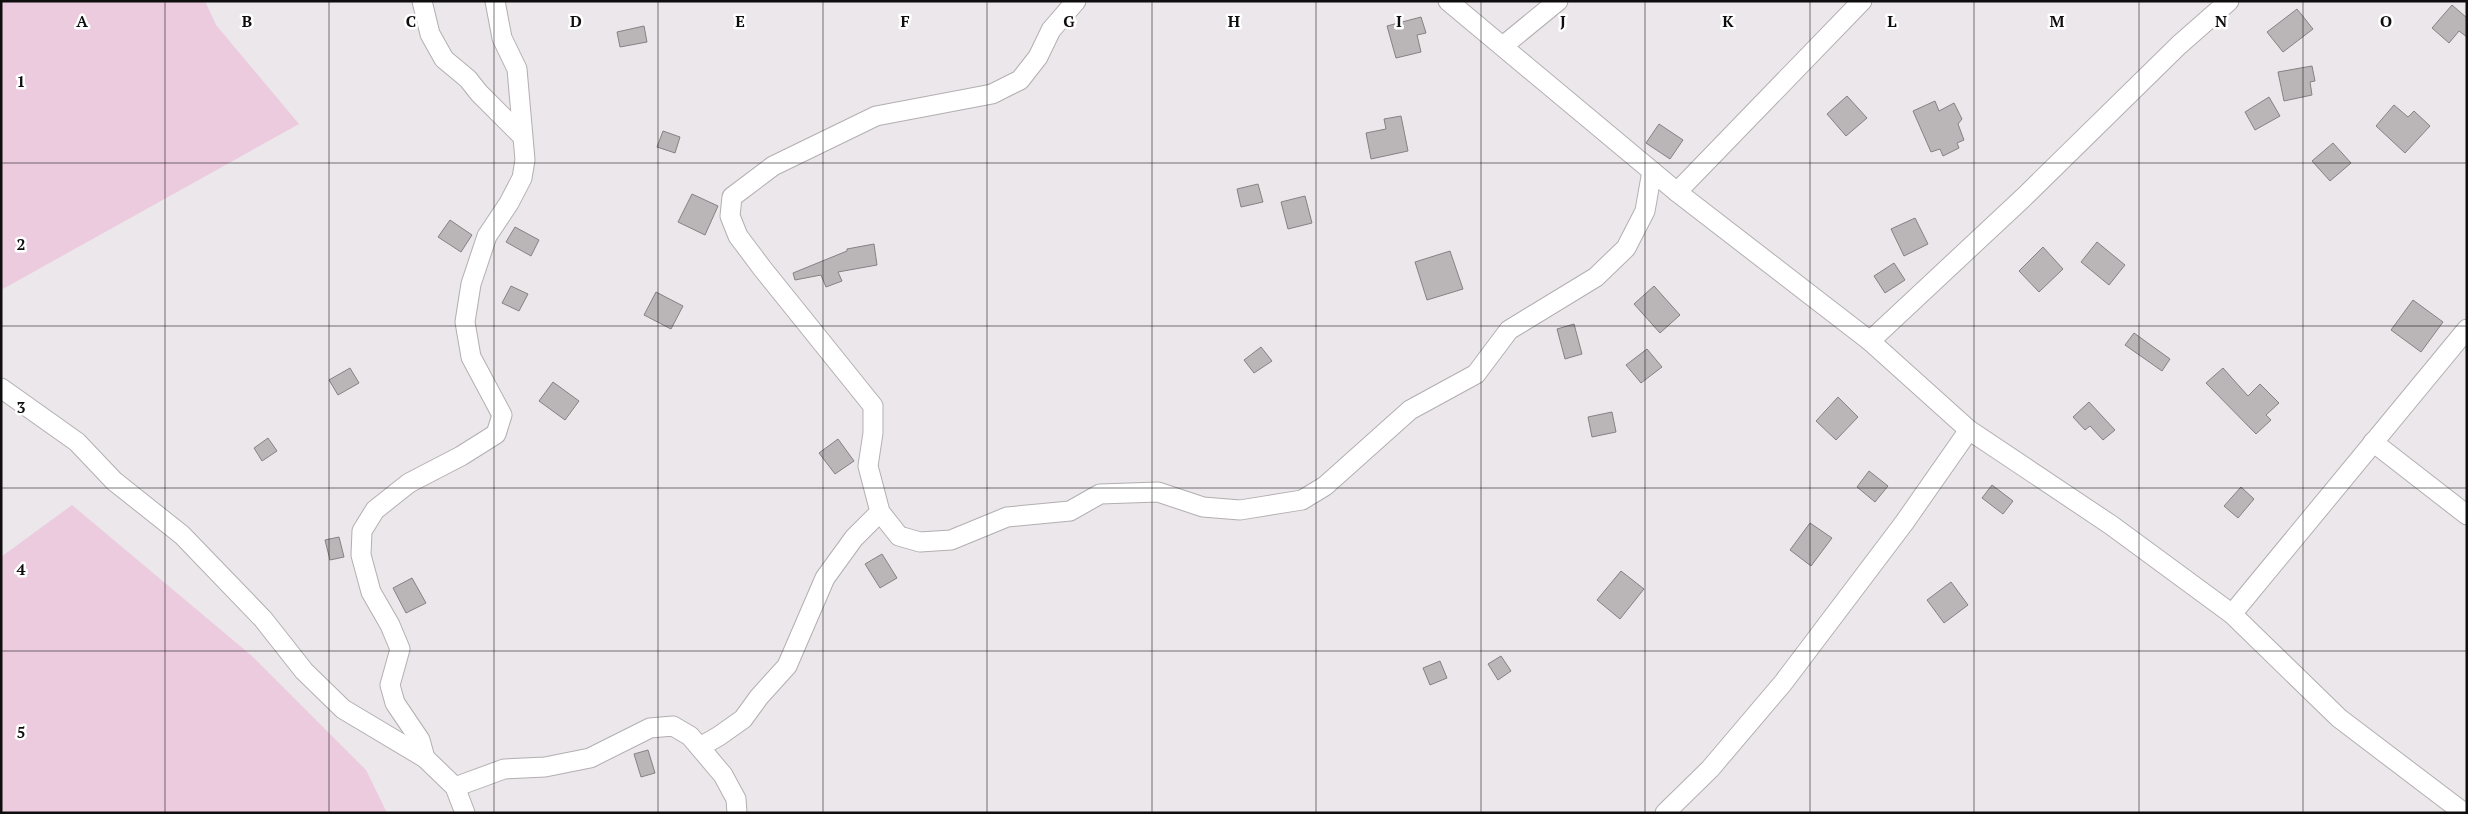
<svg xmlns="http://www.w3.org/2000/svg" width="2468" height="814" font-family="'PT Serif',serif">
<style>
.green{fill:#eccbdf}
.building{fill:#bab6b8;stroke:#858284}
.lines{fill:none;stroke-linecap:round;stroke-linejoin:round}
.street-casing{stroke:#b3afb1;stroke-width:21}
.street{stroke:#fff;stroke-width:19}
.grid{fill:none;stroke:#0f0d0e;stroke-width:1;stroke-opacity:0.55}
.grid-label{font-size:16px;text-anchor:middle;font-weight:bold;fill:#0f0d0e;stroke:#fff;stroke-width:5;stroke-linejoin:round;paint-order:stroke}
</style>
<rect width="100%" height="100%" fill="#ebe7ea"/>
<!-- green -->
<g class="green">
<path d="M 1,1 L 205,1 L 216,25 L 299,124 L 1,290 Z"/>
<path d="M 72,505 L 252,656 L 366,770 L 387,813 L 1,813 L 1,557 Z"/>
</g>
<!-- building -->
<g class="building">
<path d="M 2452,5 L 2467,18 L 2467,37 L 2459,31 L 2449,43 L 2432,28 Z"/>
<path d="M 2297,9 L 2313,29 L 2283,52 L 2267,32 Z"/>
<path d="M 1421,17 L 1426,33 L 1417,35 L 1421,52 L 1396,58 L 1387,26 Z"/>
<path d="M 644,26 L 647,42 L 620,47 L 617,32 Z"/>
<path d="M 2312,66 L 2315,81 L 2310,82 L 2312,95 L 2284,101 L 2278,72 Z"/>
<path d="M 1847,96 L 1867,118 L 1846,136 L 1827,114 Z"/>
<path d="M 2269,97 L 2280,116 L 2255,130 L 2245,112 Z"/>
<path d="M 1935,101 L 1939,111 L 1954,103 L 1962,119 L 1958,124 L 1964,140 L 1957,143 L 1959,148 L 1943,156 L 1940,149 L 1931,152 L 1913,111 Z"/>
<path d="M 2394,105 L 2408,117 L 2414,111 L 2430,126 L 2405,153 L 2376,126 Z"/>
<path d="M 1401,116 L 1408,151 L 1371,159 L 1366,133 L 1386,129 L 1384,119 Z"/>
<path d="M 1659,124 L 1683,140 L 1670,159 L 1646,143 Z"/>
<path d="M 663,131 L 680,137 L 675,153 L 657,147 Z"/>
<path d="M 2333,143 L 2351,163 L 2330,181 L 2312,161 Z"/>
<path d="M 1258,184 L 1263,202 L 1241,207 L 1237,189 Z"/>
<path d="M 692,194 L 718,206 L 705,235 L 678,222 Z"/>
<path d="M 1305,196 L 1312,223 L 1288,229 L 1281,202 Z"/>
<path d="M 1915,218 L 1928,244 L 1904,256 L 1891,229 Z"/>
<path d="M 450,220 L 472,235 L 461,252 L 438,237 Z"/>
<path d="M 515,227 L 539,240 L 531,256 L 506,242 Z"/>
<path d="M 2097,242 L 2125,265 L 2109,285 L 2081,262 Z"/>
<path d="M 874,244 L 877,265 L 838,272 L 842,281 L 826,287 L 821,275 L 795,280 L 793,273 L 847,251 L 847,249 Z"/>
<path d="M 2043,247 L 2063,269 L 2039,292 L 2019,271 Z"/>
<path d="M 1450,251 L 1463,289 L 1427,300 L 1415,262 Z"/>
<path d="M 1894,263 L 1905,280 L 1885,293 L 1874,276 Z"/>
<path d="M 511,286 L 528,294 L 519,311 L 502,303 Z"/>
<path d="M 1654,286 L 1680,315 L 1660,333 L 1634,304 Z"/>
<path d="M 656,292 L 683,306 L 671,329 L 644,315 Z"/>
<path d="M 2413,300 L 2443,322 L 2421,352 L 2391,330 Z"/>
<path d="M 1574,324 L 1582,354 L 1565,359 L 1557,329 Z"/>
<path d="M 2134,333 L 2170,359 L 2162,371 L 2125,345 Z"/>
<path d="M 1261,347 L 1272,361 L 1254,373 L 1244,360 Z"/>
<path d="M 1647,349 L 1662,367 L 1641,383 L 1626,365 Z"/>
<path d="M 350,368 L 359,383 L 338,395 L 329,380 Z"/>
<path d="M 2223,368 L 2248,396 L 2260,384 L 2279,403 L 2266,415 L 2271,420 L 2256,434 L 2206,383 Z"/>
<path d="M 553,382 L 579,401 L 565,420 L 539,401 Z"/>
<path d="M 1838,397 L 1858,417 L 1836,440 L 1816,421 Z"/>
<path d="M 2089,402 L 2115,430 L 2103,440 L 2090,426 L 2085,430 L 2073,417 Z"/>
<path d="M 1612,412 L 1616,432 L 1592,437 L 1588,417 Z"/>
<path d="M 268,438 L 277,451 L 262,461 L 254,448 Z"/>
<path d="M 838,439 L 854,461 L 835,474 L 819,453 Z"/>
<path d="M 1869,471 L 1888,486 L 1875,502 L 1857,487 Z"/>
<path d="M 1992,485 L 2013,501 L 2003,514 L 1982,498 Z"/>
<path d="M 2241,487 L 2254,499 L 2238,518 L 2224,506 Z"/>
<path d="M 1810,523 L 1832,538 L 1811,566 L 1790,550 Z"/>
<path d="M 339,537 L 344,557 L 330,560 L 325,540 Z"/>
<path d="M 882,554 L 897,578 L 880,588 L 865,564 Z"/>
<path d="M 1621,571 L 1644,589 L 1620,619 L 1597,600 Z"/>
<path d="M 412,578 L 426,603 L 406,613 L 393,588 Z"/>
<path d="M 1951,582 L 1968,605 L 1944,623 L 1927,600 Z"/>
<path d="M 1501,656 L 1511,671 L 1498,680 L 1488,664 Z"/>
<path d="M 1440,661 L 1447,678 L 1430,685 L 1423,668 Z"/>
<path d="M 648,750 L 655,773 L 641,777 L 634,754 Z"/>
</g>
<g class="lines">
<defs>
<g id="street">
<path d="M 422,1 L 430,34 L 444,59 L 468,79 L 479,93 L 522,136"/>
<path d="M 1076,1 L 1051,30 L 1038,57 L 1020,80 L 992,94 L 876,116 L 773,166 L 732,197 L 730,216 L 738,236 L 762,268 L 873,406 L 873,433 L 868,466 L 880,512 L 899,536 L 920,542 L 951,540 L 1007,517 L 1070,511 L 1100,494 L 1158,492 L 1203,507 L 1240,510 L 1302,500 L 1325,486 L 1410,410 L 1476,374 L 1509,330 L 1596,277 L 1626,248 L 1645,211 L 1652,171"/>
<path d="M 1448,1 L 1677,192 L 1870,341 L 1969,430 L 2111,525 L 2232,614 L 2339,718 L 2464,813"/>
<path d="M 1503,46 L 1558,1"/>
<path d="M 1677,192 L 1862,1"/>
<path d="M 1870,341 L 2023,198 L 2179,45 L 2229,1"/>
<path d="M 1,388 L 77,442 L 114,481 L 182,535 L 263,619 L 304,671 L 343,709 L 425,758 L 455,787 L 465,813"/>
<path d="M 2373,442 L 2467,515"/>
<path d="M 2232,614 L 2467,329"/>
<path d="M 700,747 L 719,736 L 743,719 L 759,697 L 787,666 L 825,578 L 854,538 L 880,512"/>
<path d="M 425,758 L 420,740 L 395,703 L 390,685 L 400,649 L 390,625 L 371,592 L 361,555 L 362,531 L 375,510 L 409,483 L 461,456 L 496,434 L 502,415 L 471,357 L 465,322 L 471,284 L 487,236 L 509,203 L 522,178 L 525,160 L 517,69 L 502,38 L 495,1"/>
<path d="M 455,787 L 504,769 L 545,767 L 590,758 L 650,728 L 673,726 L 690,736 L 723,775 L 736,799 L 737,813"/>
<path d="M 1665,813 L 1710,769 L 1783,683 L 1904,523 L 1969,430"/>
</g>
</defs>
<!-- street casing -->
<use href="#street" class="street-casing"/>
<!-- street -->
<use href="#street" class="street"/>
</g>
<!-- grid -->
<path class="grid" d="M 165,1 L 165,813M 329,1 L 329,813M 494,1 L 494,813M 658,1 L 658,813M 823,1 L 823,813M 987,1 L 987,813M 1152,1 L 1152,813M 1316,1 L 1316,813M 1481,1 L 1481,813M 1645,1 L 1645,813M 1810,1 L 1810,813M 1974,1 L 1974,813M 2139,1 L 2139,813M 2303,1 L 2303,813M 1,163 L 2467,163M 1,326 L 2467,326M 1,488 L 2467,488M 1,651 L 2467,651"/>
<g class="grid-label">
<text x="82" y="27">A</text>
<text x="247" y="27">B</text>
<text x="411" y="27">C</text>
<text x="576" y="27">D</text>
<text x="740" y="27">E</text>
<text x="905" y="27">F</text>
<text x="1069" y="27">G</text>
<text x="1234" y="27">H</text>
<text x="1399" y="27">I</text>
<text x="1563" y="27">J</text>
<text x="1728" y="27">K</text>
<text x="1892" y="27">L</text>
<text x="2057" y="27">M</text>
<text x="2221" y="27">N</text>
<text x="2386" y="27">O</text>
<text x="21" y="87">1</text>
<text x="21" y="250">2</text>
<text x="21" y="413">3</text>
<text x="21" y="575">4</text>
<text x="21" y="738">5</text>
</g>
<!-- border -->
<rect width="2468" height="814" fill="none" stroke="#0f0d0e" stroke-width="5"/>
</svg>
